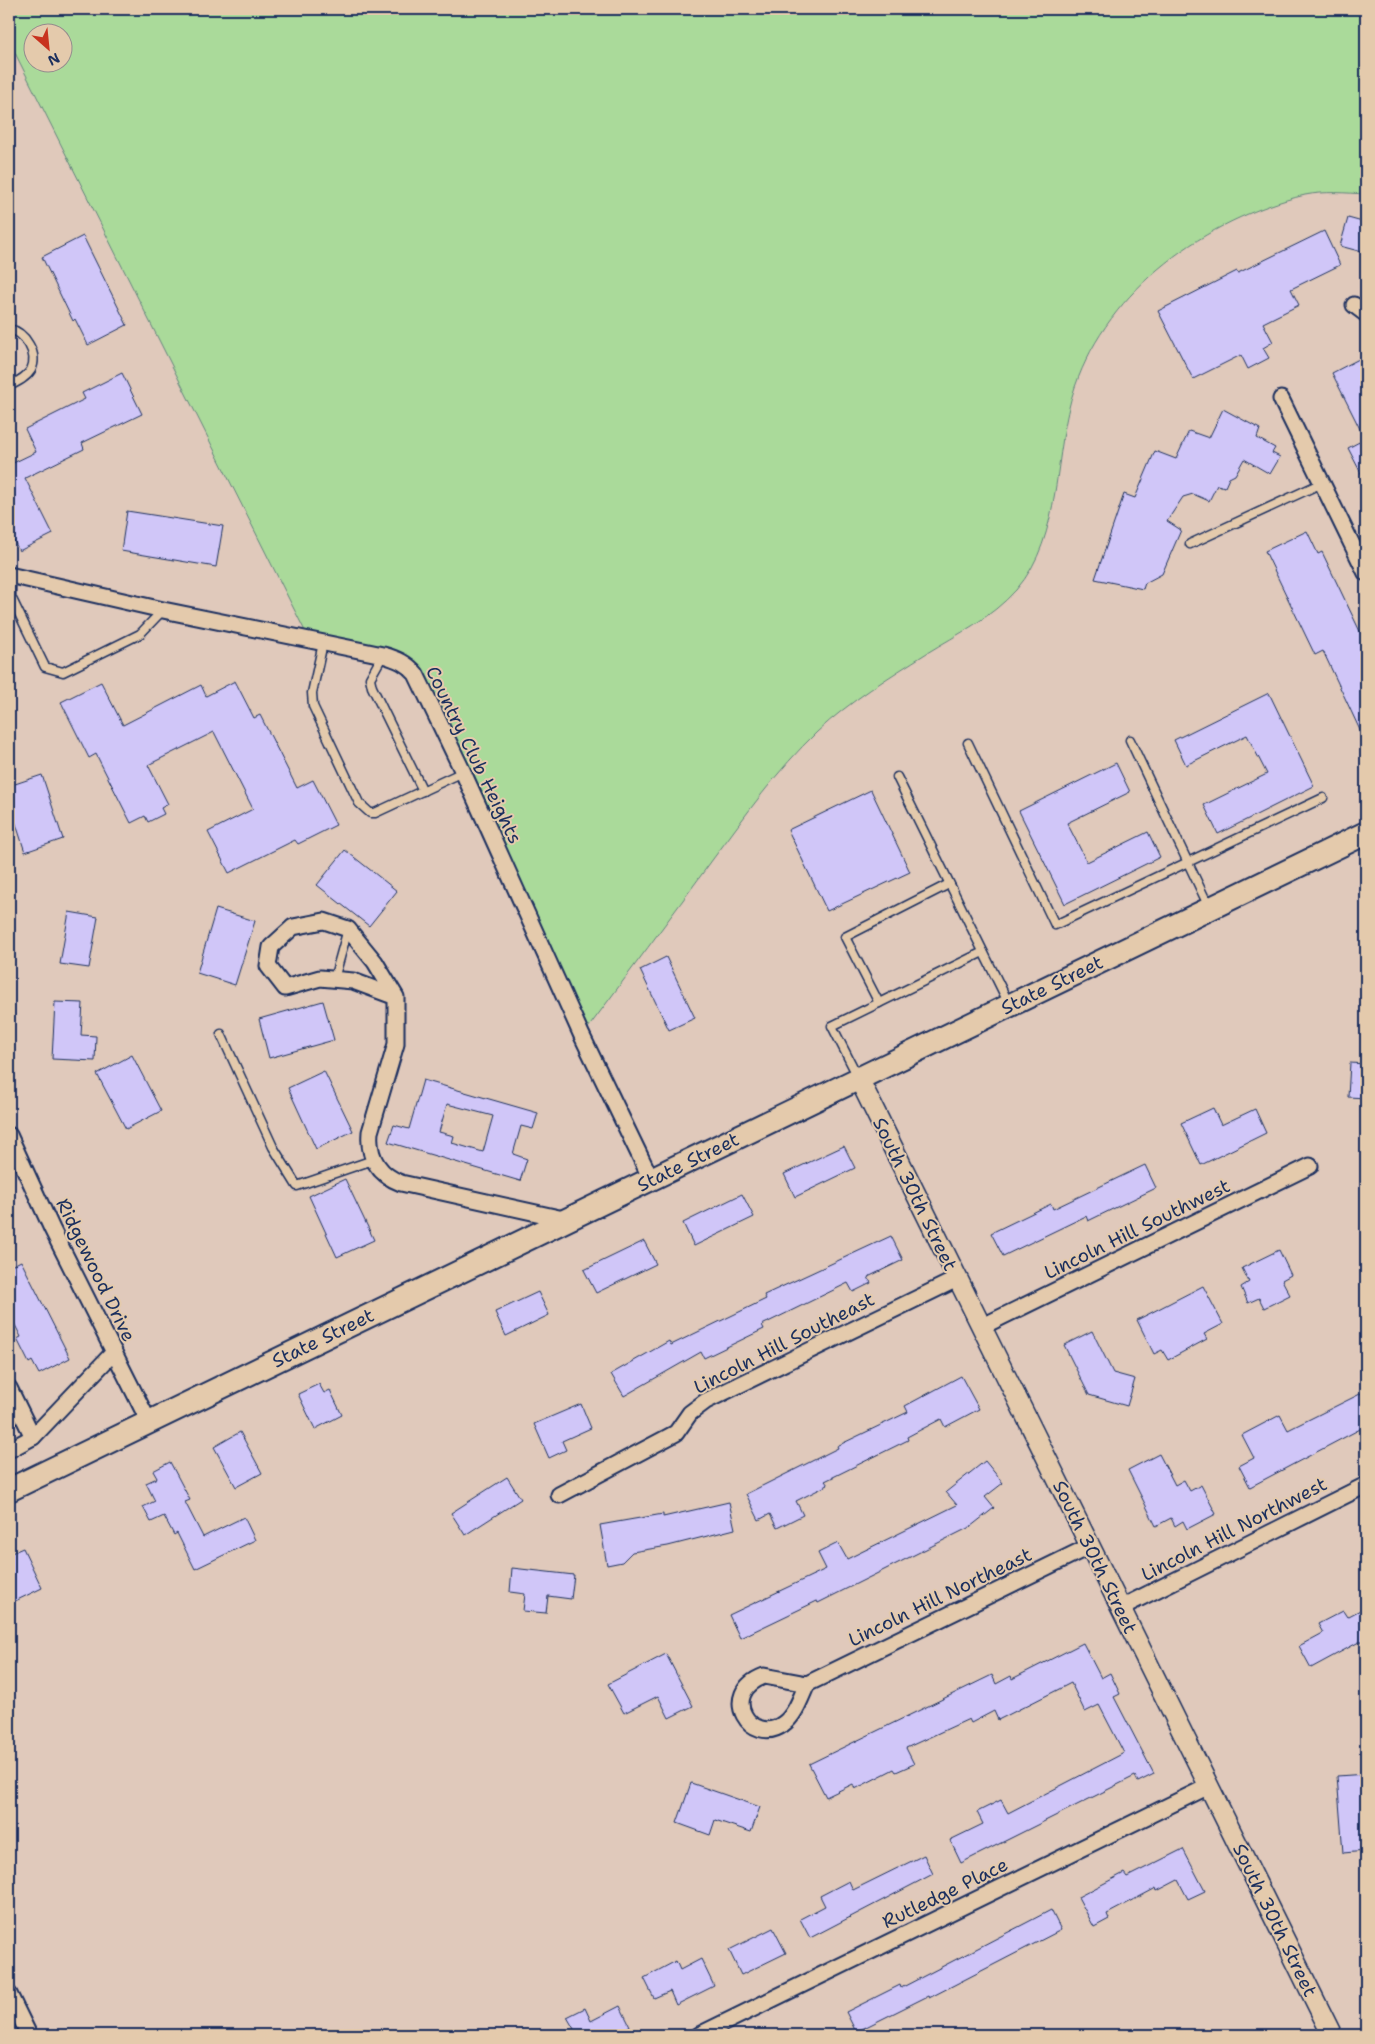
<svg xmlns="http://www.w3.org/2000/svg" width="1375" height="2044" font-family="'Shantell Sans',sans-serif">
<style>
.green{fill:#aada9a;stroke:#62847c;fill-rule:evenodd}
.building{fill:#d0c6f8;stroke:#1b2f5e;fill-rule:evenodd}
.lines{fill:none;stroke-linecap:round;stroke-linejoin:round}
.service-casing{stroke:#1b2f5e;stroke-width:11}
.minor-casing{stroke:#1b2f5e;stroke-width:19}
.tertiary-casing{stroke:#1b2f5e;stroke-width:22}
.secondary-casing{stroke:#1b2f5e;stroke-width:26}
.service{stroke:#e4caac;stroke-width:8}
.minor{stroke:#e4caac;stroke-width:15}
.tertiary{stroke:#e4caac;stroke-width:19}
.secondary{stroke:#e4caac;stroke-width:22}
.labels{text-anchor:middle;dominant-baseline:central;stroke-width:4;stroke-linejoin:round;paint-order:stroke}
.street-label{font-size:19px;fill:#1b2f5e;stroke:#e4caac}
</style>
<rect width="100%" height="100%" fill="#e0c9bb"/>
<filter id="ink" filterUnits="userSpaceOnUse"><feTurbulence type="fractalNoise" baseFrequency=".02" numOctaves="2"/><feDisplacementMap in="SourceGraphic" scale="10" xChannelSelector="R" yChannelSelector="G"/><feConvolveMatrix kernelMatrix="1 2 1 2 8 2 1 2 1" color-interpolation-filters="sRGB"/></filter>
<g filter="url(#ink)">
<!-- green -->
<path class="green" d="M 9,9 L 1366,9 L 1366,194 C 1346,193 1325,191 1305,195 C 1206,219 1109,288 1075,387 C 1052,453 1064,535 1016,590 C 991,618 958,634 927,653 C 889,677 850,701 817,732 C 777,770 746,815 713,859 C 670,918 626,977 582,1036 L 410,667 L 310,641 L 9,41 ZM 32,32 L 62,32 L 62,62 L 32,62 Z"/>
<!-- building -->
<g class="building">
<path d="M 1348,218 L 1366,223 L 1366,253 L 1340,246 Z"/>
<path d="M 1324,231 L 1340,265 L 1291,289 L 1299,305 L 1263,323 L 1273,342 L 1263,348 L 1269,358 L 1248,369 L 1241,355 L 1193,379 L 1158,311 L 1237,271 L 1238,273 Z"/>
<path d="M 83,236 L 127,325 L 88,345 L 75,319 L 73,321 L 42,257 Z"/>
<path d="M 1359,359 L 1366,374 L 1366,483 L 1348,448 L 1365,439 L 1332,373 Z"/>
<path d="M 122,373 L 142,414 L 82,443 L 84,449 L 25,478 L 53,534 L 19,551 L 9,530 L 9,465 L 36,452 L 25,429 L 85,399 L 82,393 Z"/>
<path d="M 1223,409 L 1260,429 L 1257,438 L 1275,448 L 1272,453 L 1280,457 L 1270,474 L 1244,459 L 1235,475 L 1229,478 L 1225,487 L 1217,485 L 1209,501 L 1193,494 L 1183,497 L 1167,521 L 1181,530 L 1162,574 L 1145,583 L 1143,589 L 1095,579 L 1124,494 L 1135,498 L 1155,451 L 1176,459 L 1189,431 L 1209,438 Z"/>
<path d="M 127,511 L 223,526 L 216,567 L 121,551 Z"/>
<path d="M 1307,531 L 1318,554 L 1322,552 L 1366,644 L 1366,743 L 1323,651 L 1315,655 L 1265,551 Z"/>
<path d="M 235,681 L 254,718 L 260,715 L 297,788 L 313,780 L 336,825 L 298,844 L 295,840 L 229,873 L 208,832 L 253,809 L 214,732 L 148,765 L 168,804 L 161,808 L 164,814 L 148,822 L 145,816 L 131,823 L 96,754 L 89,758 L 61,702 L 101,682 L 123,725 L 201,685 L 206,696 Z"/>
<path d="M 1269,693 L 1314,786 L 1218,834 L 1204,805 L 1267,774 L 1247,735 L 1186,765 L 1174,740 Z"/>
<path d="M 1116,763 L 1130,792 L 1067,823 L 1087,862 L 1148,832 L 1160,857 L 1065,904 L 1019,811 Z"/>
<path d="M 42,775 L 63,839 L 25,852 L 9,802 L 9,786 Z"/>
<path d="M 871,790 L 910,872 L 827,911 L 788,830 Z"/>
<path d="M 345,850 L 397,891 L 369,926 L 317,885 Z"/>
<path d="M 216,909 L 255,921 L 235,985 L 197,973 Z"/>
<path d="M 69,912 L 98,917 L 89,968 L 60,964 Z"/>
<path d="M 666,957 L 695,1018 L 669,1030 L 640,970 Z"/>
<path d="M 323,1001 L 334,1040 L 269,1058 L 259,1019 Z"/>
<path d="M 55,1002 L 83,1003 L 81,1035 L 96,1036 L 95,1061 L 52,1059 Z"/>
<path d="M 132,1055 L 161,1111 L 126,1129 L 97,1074 Z"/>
<path d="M 1350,1063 L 1366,1064 L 1366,1098 L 1348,1097 Z"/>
<path d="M 324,1071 L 353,1131 L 316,1149 L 288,1088 Z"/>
<path d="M 423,1080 L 538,1113 L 533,1129 L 521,1126 L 513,1154 L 527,1159 L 520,1181 L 388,1142 L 394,1125 L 409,1129 ZM 447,1104 L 493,1116 L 483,1152 L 452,1143 L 454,1136 L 439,1132 Z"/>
<path d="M 1213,1108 L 1221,1125 L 1255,1109 L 1266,1133 L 1201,1165 L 1181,1123 Z"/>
<path d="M 844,1146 L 855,1168 L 795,1197 L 784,1174 Z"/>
<path d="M 1145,1165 L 1156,1188 L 1088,1221 L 1086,1216 L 1003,1256 L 991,1233 L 1051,1204 L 1053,1209 Z"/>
<path d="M 345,1179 L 374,1240 L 337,1257 L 309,1196 Z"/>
<path d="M 742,1194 L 754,1217 L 694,1246 L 683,1223 Z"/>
<path d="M 891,1236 L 903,1260 L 868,1277 L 871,1283 L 853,1292 L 848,1283 L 762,1325 L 764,1329 L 704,1358 L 701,1352 L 624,1396 L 611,1374 L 669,1341 L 671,1345 L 766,1299 L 764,1295 Z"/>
<path d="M 644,1241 L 656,1264 L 596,1293 L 584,1270 Z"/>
<path d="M 1279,1250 L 1291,1275 L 1282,1280 L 1290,1295 L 1264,1308 L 1259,1298 L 1248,1303 L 1241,1287 L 1249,1282 L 1242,1268 Z"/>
<path d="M 21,1261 L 70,1358 L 39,1374 L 32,1361 L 29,1363 L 17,1339 L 21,1337 L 9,1313 L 9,1267 Z"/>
<path d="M 1203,1286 L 1223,1324 L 1204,1334 L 1207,1339 L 1168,1360 L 1162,1350 L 1154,1354 L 1137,1320 Z"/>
<path d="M 538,1292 L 549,1315 L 506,1336 L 495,1312 Z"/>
<path d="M 1092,1331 L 1113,1373 L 1135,1379 L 1127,1406 L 1089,1395 L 1064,1345 Z"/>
<path d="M 961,1376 L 979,1409 L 945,1427 L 941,1419 L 907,1437 L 908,1440 L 825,1481 L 828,1485 L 796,1501 L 803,1515 L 777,1528 L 770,1514 L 759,1520 L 746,1494 L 838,1448 L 837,1446 L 908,1412 L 905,1406 Z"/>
<path d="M 319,1384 L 324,1393 L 330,1390 L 342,1415 L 315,1429 L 298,1394 Z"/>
<path d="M 1366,1391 L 1366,1426 L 1250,1487 L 1239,1466 L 1254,1458 L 1242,1435 L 1280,1415 L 1288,1430 Z"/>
<path d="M 581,1404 L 591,1428 L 562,1441 L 566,1450 L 549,1458 L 534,1424 Z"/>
<path d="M 240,1432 L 262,1473 L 236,1487 L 214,1447 Z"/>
<path d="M 1159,1454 L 1175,1485 L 1184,1480 L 1190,1491 L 1201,1485 L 1216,1514 L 1187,1529 L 1183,1521 L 1175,1526 L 1171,1518 L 1156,1526 L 1128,1470 Z"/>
<path d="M 985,1461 L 1003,1483 L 985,1497 L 994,1508 L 970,1527 L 818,1603 L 817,1601 L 740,1638 L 729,1615 L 826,1569 L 818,1553 L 838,1543 L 847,1559 L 957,1505 L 946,1492 Z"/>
<path d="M 170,1462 L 190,1500 L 185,1502 L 203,1537 L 244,1517 L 255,1540 L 195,1569 L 177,1533 L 174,1535 L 164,1516 L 151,1522 L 143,1507 L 155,1501 L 146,1483 L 157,1478 L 153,1471 Z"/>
<path d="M 507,1477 L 521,1499 L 465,1535 L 451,1513 Z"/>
<path d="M 729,1502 L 735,1529 L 668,1546 L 632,1552 L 622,1562 L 607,1565 L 600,1525 L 663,1514 L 663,1517 Z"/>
<path d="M 23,1548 L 42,1588 L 9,1604 L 9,1554 Z"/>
<path d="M 512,1568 L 574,1575 L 571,1599 L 548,1596 L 546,1613 L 523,1611 L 525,1594 L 510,1592 Z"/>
<path d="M 1366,1607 L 1366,1642 L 1359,1642 L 1311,1668 L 1299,1646 L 1323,1633 L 1318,1624 L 1343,1611 L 1347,1617 Z"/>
<path d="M 1083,1643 L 1101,1678 L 1110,1673 L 1120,1694 L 1114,1697 L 1154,1774 L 1138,1782 L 1135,1776 L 961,1863 L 950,1840 L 983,1824 L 977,1812 L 1001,1800 L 1008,1813 L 1124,1753 L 1099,1705 L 1085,1712 L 1071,1683 L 998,1720 L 994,1711 L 971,1723 L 969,1719 L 906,1748 L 914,1764 L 896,1772 L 894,1769 L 855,1789 L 853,1784 L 826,1797 L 809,1764 L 992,1675 L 996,1684 L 1011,1676 L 1012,1679 Z"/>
<path d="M 666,1654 L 693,1706 L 669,1718 L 658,1696 L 624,1713 L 608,1684 Z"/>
<path d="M 1366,1774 L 1366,1851 L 1343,1853 L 1337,1776 Z"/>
<path d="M 691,1783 L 760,1807 L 751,1832 L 715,1820 L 710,1835 L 677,1823 Z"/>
<path d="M 1183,1849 L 1205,1891 L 1188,1899 L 1178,1880 L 1157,1891 L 1156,1888 L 1107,1914 L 1109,1919 L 1094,1927 L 1078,1897 L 1124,1873 L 1127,1877 Z"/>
<path d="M 924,1855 L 933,1874 L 810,1938 L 800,1919 L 825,1906 L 820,1896 L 849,1881 L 853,1890 Z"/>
<path d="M 1051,1910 L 1061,1930 L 929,1998 L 928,1996 L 856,2032 L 846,2012 L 900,1985 L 901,1988 Z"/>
<path d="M 773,1928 L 786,1953 L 741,1975 L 729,1950 Z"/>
<path d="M 701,1959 L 714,1986 L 676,2005 L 670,1991 L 654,1998 L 644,1978 L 676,1961 L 680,1970 Z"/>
<path d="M 620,2006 L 630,2026 L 612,2035 L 562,2035 L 574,2029 L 567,2017 L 585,2008 L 591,2021 Z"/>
</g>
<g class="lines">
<defs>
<g id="service">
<path d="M 9,329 C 25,332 39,354 31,370 C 26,378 17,382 9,386"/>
<path d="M 1190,544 L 1322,483"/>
<path d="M 11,576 L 11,597 L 45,667 L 63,672 L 140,634 L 163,610"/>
<path d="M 323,643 L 312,693 L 313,706 L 359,803 L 370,813 L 375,813 L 463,772"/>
<path d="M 383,655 L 370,678 L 372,687 L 423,791"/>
<path d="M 1130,740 L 1209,907"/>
<path d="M 968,743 L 1055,925 L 1323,798"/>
<path d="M 897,777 L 1009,1004"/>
<path d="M 334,979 L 348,929"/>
<path d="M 879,1003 L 845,937 L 949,884"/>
<path d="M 221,1034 L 273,1147 L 297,1186 L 373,1160"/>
<path d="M 858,1077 L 832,1026 L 983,952"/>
</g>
<g id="minor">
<path d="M 1354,305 L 1366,314"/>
<path d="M 1281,399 L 1366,573"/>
<path d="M 9,575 L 163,610 L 383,655 C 397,659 407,663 416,674 L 463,772 L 582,1036 L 651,1179"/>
<path d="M 396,997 L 353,981 L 320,978 L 285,988 L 268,966 L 271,947 L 293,927 L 324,921 L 348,929 L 375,962 L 396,997 L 396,1044 L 370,1132 C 368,1156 377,1174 401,1183 L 568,1220"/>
<path d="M 9,1135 L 52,1229 L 149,1422"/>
<path d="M 981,1327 L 1310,1166"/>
<path d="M 9,1388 L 33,1437"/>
<path d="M 9,1450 L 33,1437 L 114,1352"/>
<path d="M 559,1495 L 676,1433 L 690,1413 L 706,1401 L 957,1279"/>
<path d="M 1120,1608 L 1366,1485"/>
<path d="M 764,1676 L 807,1684 C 801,1697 795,1716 783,1724 C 752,1747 717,1694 764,1676 Z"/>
<path d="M 807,1684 L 1090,1546"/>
<path d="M 9,1994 L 29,2035"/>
<path d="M 699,2035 L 1209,1786"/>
</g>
<path id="tertiary" d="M 859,1079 L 1332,2035"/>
<path id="secondary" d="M 9,1490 L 1366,833"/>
</defs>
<!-- service casing -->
<use href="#service" class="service-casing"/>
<!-- minor casing -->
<use href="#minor" class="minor-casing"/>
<!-- tertiary casing -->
<use href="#tertiary" class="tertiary-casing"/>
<!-- secondary casing -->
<use href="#secondary" class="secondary-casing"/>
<!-- service -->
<use href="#service" class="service"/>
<!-- minor -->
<use href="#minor" class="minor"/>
<!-- tertiary -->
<use href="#tertiary" class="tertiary"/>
<!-- secondary -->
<use href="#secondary" class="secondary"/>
</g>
</g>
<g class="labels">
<!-- street labels -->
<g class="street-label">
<text transform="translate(474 755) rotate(64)">Country Club Heights</text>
<text transform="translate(1052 985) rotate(-26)">State Street</text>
<text transform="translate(688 1162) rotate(-26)">State Street</text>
<text transform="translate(915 1194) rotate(64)">South 30th Street</text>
<text transform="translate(1137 1229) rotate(-26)">Lincoln Hill Southwest</text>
<text transform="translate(96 1270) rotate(64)">Ridgewood Drive</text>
<text transform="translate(323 1338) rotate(-26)">State Street</text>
<text transform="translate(784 1343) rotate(-27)">Lincoln Hill Southeast</text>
<text transform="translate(1234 1529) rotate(-27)">Lincoln Hill Northwest</text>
<text transform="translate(1095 1557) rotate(64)">South 30th Street</text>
<text transform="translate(940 1597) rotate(-26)">Lincoln Hill Northeast</text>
<text transform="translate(945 1893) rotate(-26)">Rutledge Place</text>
<text transform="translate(1275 1920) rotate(64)">South 30th Street</text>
</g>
</g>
<!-- margin -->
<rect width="1375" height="2044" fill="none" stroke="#e4caac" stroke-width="30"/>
<rect x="15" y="15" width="1345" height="2014" fill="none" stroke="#1b2f5e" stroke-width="2" filter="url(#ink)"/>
<!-- north arrow -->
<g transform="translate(48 48) rotate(153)"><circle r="24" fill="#e4caac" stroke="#948c8d"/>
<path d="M0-4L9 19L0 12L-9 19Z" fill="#c8321e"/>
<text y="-8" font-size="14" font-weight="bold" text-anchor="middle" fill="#1b2f5e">N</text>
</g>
</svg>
